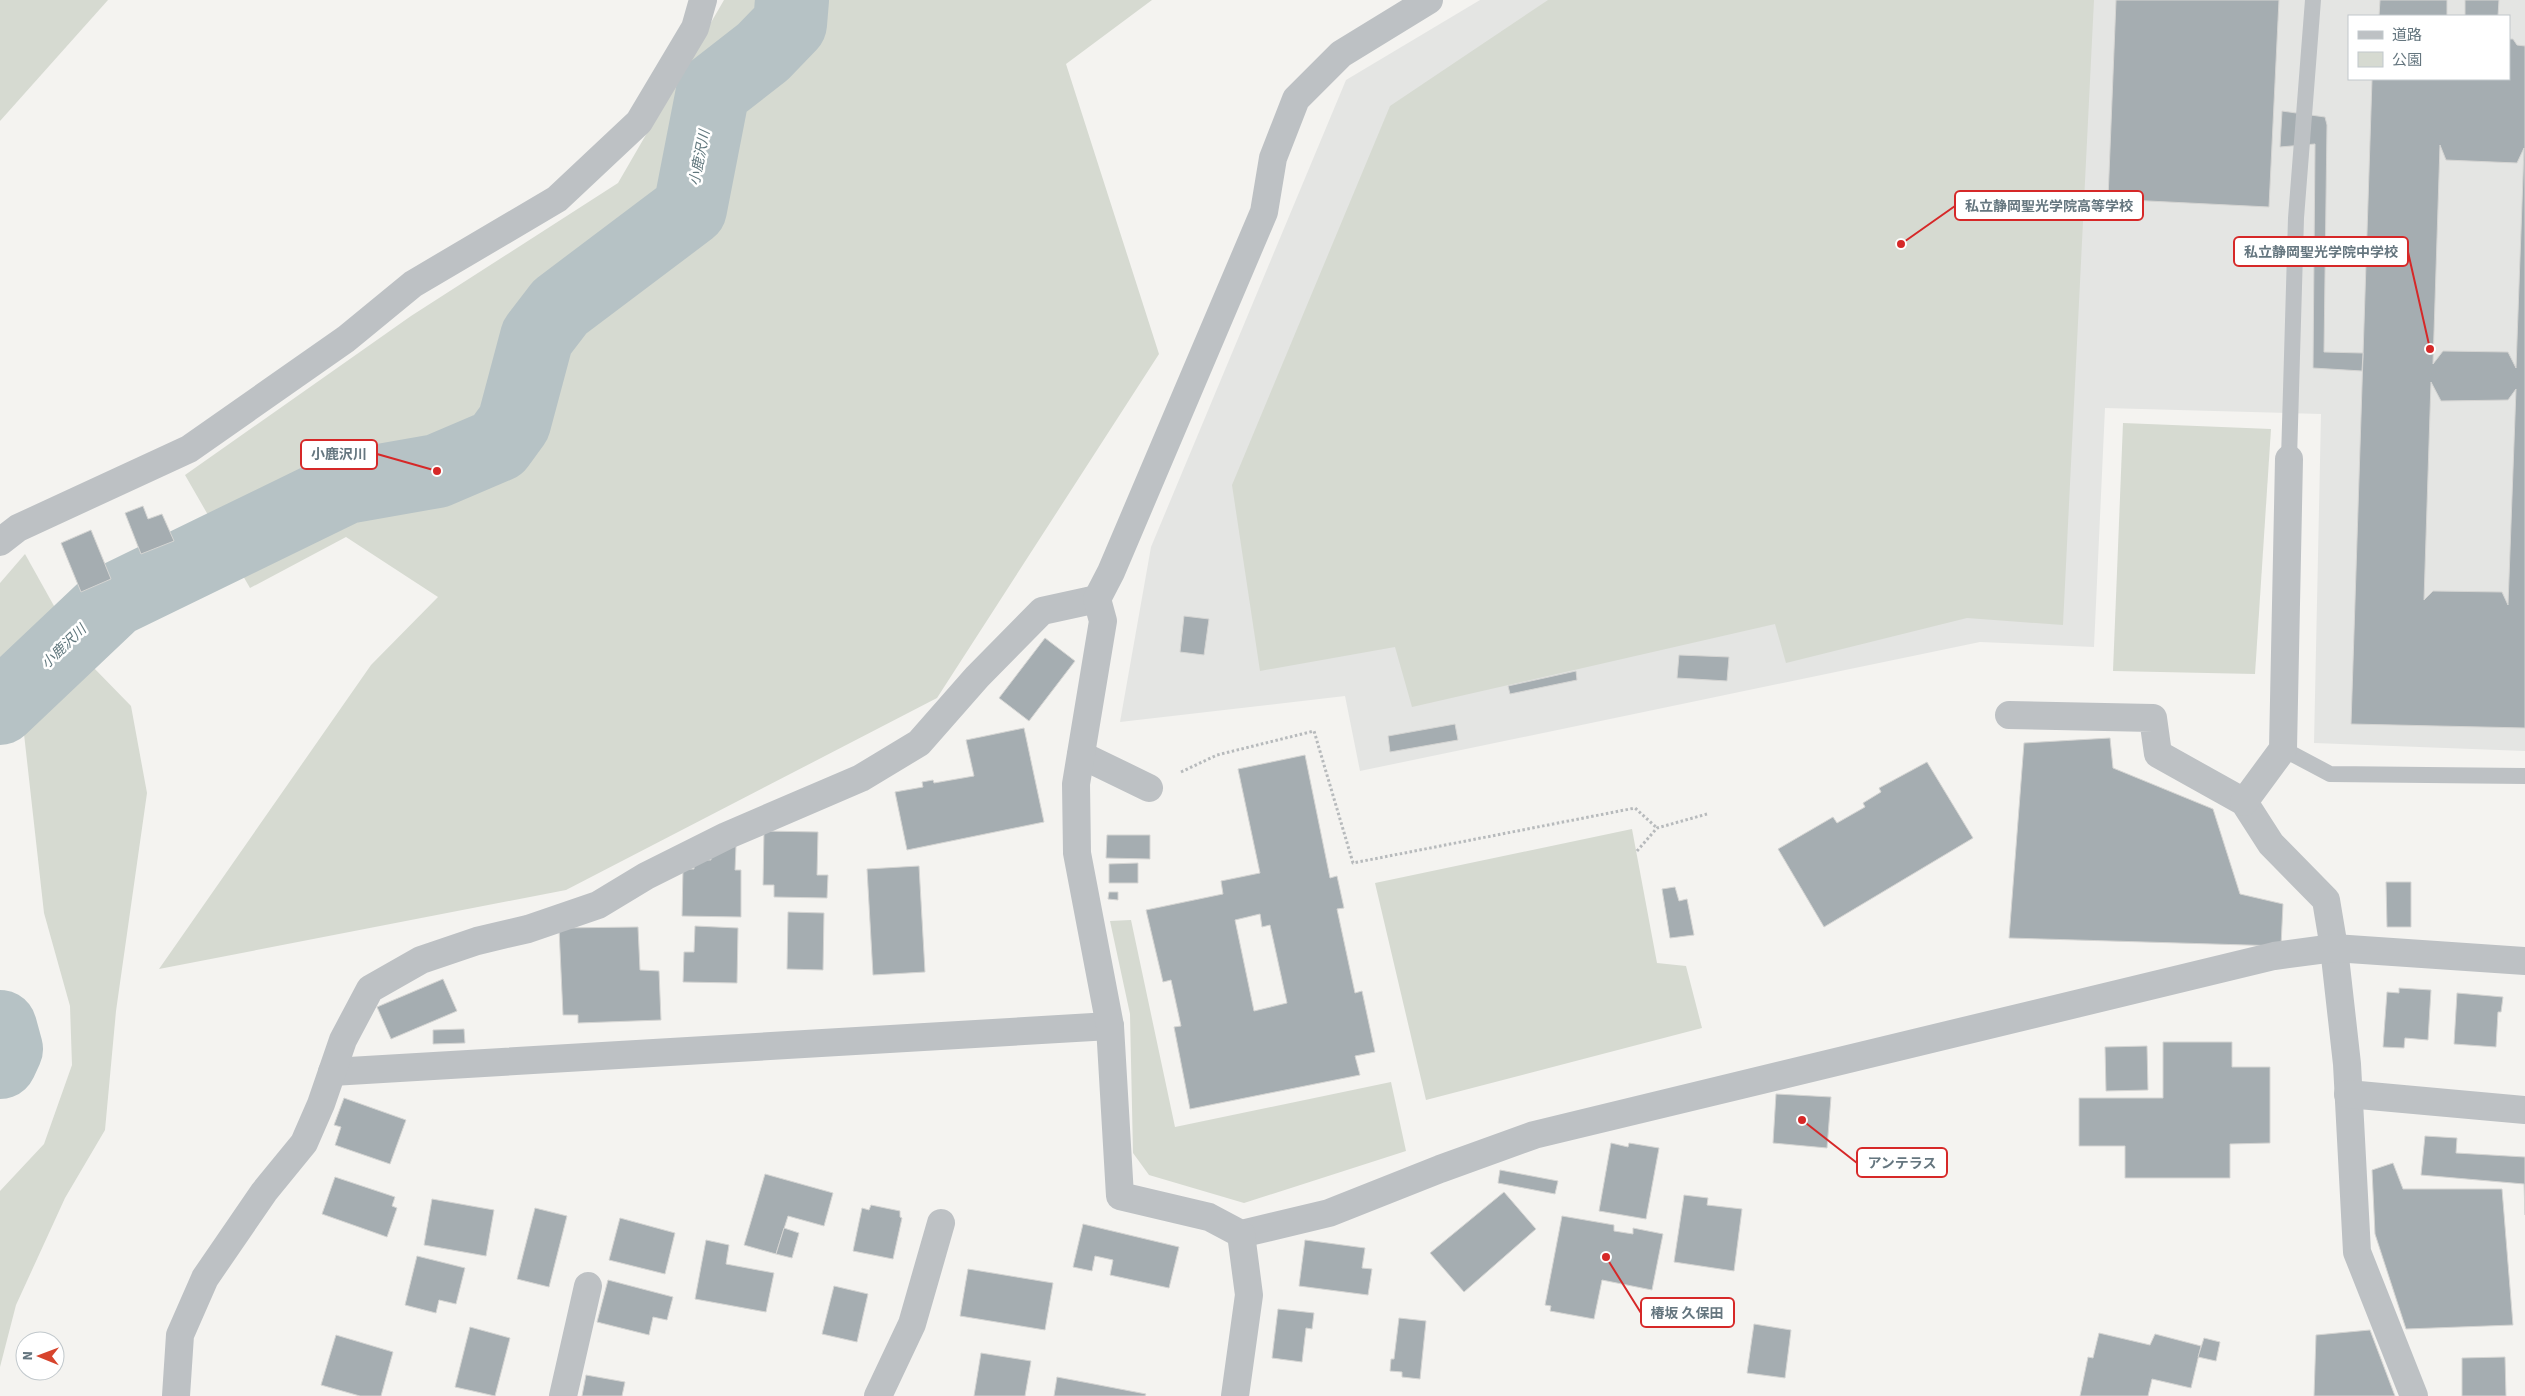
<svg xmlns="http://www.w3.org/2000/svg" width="2525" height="1396" font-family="'Source Sans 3','Noto Sans JP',sans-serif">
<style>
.built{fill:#e4e5e3;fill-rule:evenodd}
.green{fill:#d6dad1}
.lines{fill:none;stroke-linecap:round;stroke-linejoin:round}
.river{stroke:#b6c2c5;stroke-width:74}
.building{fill:#a5adb1;stroke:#d5d5d3;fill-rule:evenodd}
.path{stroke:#b7babc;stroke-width:3;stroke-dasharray:2.5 2.5;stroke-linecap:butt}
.service{stroke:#bdc1c4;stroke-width:16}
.minor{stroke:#bdc1c4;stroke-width:28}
.labels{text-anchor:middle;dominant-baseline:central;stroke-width:5;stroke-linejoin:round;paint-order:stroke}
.water-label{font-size:14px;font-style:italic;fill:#60777d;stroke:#fff}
.leader{fill:none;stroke:#d62828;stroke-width:2}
.callout-dot{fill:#d62828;stroke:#fff;stroke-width:2}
.callout{fill:#fff;stroke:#d62828;stroke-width:2}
.callout-label{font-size:14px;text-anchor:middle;font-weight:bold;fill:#65767f}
</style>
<rect width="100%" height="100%" fill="#f4f3f0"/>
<!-- built -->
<path class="built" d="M 1480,0 L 2525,0 L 2525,751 L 2314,743 L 2321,414 L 2105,408 L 2094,647 L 1980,642 L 1360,771 L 1345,696 L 1120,722 L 1151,547 L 1346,80 ZM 2349,16 L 2509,16 L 2509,79 L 2349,79 Z"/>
<!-- green -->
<g class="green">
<path d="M 0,0 L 108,0 L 0,121 Z"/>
<path d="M 724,0 L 1152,0 L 1066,64 L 1159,354 L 937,698 L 566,890 L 159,969 L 371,665 L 438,597 L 346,537 L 250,588 L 185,475 L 411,316 L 618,183 Z"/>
<path d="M 1548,0 L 2094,0 L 2063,625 L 1967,618 L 1786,663 L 1775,624 L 1412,707 L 1395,647 L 1260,671 L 1232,485 L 1390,106 Z"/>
<path d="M 2123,423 L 2271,429 L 2255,674 L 2113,671 Z"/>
<path d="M 25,554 L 68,631 L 0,697 L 0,583 Z"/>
<path d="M 92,666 L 131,706 L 147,793 L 116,1011 L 105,1130 L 65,1198 L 16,1305 L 0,1367 L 0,1191 L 44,1144 L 72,1065 L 70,1006 L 44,913 L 24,734 Z"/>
<path d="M 1632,829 L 1657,963 L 1686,966 L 1702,1028 L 1426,1100 L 1375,883 Z"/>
<path d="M 1131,920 L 1175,1127 L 1391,1082 L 1406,1151 L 1244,1203 L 1149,1175 L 1133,1153 L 1130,1014 L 1110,921 Z"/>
</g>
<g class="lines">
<!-- river -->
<g class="river">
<path d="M 0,708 L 114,600 L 346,487 L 437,471 L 498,445 L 514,423 L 537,337 L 560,307 L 690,209 L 713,91 L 763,52 L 790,24 L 792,0"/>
<path d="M 0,1027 L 6,1049 L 0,1062"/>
</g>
</g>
<!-- building -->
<g class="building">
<path d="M 2116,0 L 2279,0 L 2269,207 L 2108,199 Z"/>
<path d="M 2380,0 L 2447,0 L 2447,16 L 2379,16 Z"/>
<path d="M 2465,0 L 2499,0 L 2498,16 L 2465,16 Z"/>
<path d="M 2509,39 L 2513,39 L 2517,45 L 2525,46 L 2525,728 L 2351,724 L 2372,79 L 2509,79 ZM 2440,145 L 2446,160 L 2517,163 L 2524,148 L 2516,368 L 2508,352 L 2443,351 L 2433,364 ZM 2431,382 L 2441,401 L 2508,400 L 2516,389 L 2508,605 L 2502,592 L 2433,591 L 2424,600 Z"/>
<path d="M 2282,111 L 2325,117 L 2327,125 L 2324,352 L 2363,353 L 2362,371 L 2313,368 L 2315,144 L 2280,147 Z"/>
<path d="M 143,506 L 148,519 L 162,514 L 174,541 L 141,554 L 125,513 Z"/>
<path d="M 91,530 L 111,579 L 81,592 L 61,543 Z"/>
<path d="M 1184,616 L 1209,619 L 1204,655 L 1180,652 Z"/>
<path d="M 1045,638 L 1075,661 L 1029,721 L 999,698 Z"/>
<path d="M 1679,655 L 1729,657 L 1727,681 L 1677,678 Z"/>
<path d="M 1576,671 L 1577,680 L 1510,694 L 1508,686 Z"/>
<path d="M 1455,724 L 1458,740 L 1390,752 L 1388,736 Z"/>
<path d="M 1024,728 L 1044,822 L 907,850 L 895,792 L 923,787 L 922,782 L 933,780 L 934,783 L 974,776 L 966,740 Z"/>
<path d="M 2110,738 L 2113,768 L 2213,809 L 2240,894 L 2283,904 L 2281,946 L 2009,938 L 2024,743 Z"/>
<path d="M 1305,755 L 1330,878 L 1337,876 L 1344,908 L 1337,909 L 1355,993 L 1362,991 L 1375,1052 L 1355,1056 L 1360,1075 L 1190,1109 L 1174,1027 L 1181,1026 L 1171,980 L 1163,982 L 1146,910 L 1223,894 L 1221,881 L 1260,873 L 1238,769 ZM 1260,914 L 1262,927 L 1270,925 L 1287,1003 L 1254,1011 L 1235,920 Z"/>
<path d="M 1927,762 L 1973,838 L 1824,927 L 1778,849 L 1833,817 L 1837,823 L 1865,807 L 1863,803 L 1881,792 L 1879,788 Z"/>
<path d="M 764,831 L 818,832 L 817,875 L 828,875 L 827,898 L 774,897 L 774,885 L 763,885 Z"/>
<path d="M 1107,835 L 1150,835 L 1150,859 L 1106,858 Z"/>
<path d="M 711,846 L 736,846 L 735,870 L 741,870 L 741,917 L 682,916 L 683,869 L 694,869 L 694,860 L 711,860 Z"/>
<path d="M 1138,863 L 1138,883 L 1109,883 L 1109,864 Z"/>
<path d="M 919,866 L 925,972 L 873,975 L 867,869 Z"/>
<path d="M 2386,882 L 2411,882 L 2411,927 L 2387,927 Z"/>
<path d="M 1675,887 L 1679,901 L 1687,899 L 1694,935 L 1670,938 L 1662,889 Z"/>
<path d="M 1109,892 L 1118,892 L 1118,900 L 1108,899 Z"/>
<path d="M 788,912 L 824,913 L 823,970 L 787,969 Z"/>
<path d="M 695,926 L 738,928 L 737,983 L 683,982 L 684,952 L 694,952 Z"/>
<path d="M 638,927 L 640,970 L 659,971 L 661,1020 L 578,1023 L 578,1015 L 563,1015 L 559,928 Z"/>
<path d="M 443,979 L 457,1011 L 391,1039 L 377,1007 Z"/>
<path d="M 2399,988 L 2431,990 L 2428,1040 L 2405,1038 L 2404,1048 L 2383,1047 L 2387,992 L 2399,993 Z"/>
<path d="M 2457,993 L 2503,997 L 2501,1012 L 2498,1012 L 2496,1047 L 2454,1044 Z"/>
<path d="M 464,1029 L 465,1043 L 433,1044 L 433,1030 Z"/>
<path d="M 2163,1042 L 2232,1042 L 2232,1067 L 2270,1067 L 2270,1143 L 2230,1144 L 2230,1178 L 2125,1178 L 2125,1146 L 2079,1146 L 2079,1098 L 2163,1098 Z"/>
<path d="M 2147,1046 L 2148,1090 L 2106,1091 L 2105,1047 Z"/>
<path d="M 1776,1094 L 1831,1097 L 1827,1148 L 1773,1143 Z"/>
<path d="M 344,1098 L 406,1120 L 390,1164 L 335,1145 L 341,1127 L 334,1125 Z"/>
<path d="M 2425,1136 L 2457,1138 L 2456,1153 L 2525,1157 L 2525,1215 L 2524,1184 L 2421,1175 Z"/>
<path d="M 1611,1143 L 1628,1147 L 1629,1143 L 1659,1148 L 1646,1219 L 1599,1211 Z"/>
<path d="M 2393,1163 L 2403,1189 L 2502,1189 L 2513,1325 L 2406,1329 L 2375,1234 L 2372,1170 Z"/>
<path d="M 1500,1170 L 1558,1181 L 1555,1194 L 1498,1183 Z"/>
<path d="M 765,1174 L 833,1193 L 824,1226 L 788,1216 L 776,1254 L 744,1245 Z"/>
<path d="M 335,1177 L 395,1197 L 392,1206 L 397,1208 L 387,1237 L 322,1214 Z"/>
<path d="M 1504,1192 L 1536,1229 L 1464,1292 L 1430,1253 Z"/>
<path d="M 1684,1195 L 1708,1198 L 1707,1205 L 1742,1209 L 1734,1271 L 1674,1262 Z"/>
<path d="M 432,1199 L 494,1210 L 486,1256 L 424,1245 Z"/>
<path d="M 871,1205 L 900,1211 L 900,1217 L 902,1218 L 893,1259 L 853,1251 L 862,1208 L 869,1210 Z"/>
<path d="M 535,1208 L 567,1216 L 549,1287 L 517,1279 Z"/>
<path d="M 1562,1216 L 1614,1225 L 1614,1231 L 1633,1234 L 1633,1228 L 1663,1234 L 1652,1290 L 1602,1280 L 1594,1319 L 1550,1311 L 1551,1306 L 1545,1305 Z"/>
<path d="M 620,1218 L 675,1233 L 665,1274 L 609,1260 Z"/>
<path d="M 1083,1224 L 1179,1247 L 1169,1288 L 1110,1275 L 1113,1260 L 1095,1256 L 1092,1271 L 1073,1267 Z"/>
<path d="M 784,1228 L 799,1233 L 792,1258 L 776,1254 Z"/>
<path d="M 706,1240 L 729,1245 L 726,1264 L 774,1273 L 766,1312 L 695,1299 Z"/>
<path d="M 1305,1240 L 1365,1248 L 1362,1268 L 1372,1269 L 1368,1295 L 1299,1286 Z"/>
<path d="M 417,1256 L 465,1268 L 456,1304 L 439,1300 L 436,1313 L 405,1305 Z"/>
<path d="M 968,1269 L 1053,1283 L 1045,1330 L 960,1316 Z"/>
<path d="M 608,1280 L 673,1297 L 667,1320 L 653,1317 L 649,1335 L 597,1322 Z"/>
<path d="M 834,1286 L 868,1294 L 857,1342 L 822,1334 Z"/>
<path d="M 1278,1309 L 1314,1313 L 1312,1329 L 1306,1328 L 1302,1362 L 1272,1358 Z"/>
<path d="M 1399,1318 L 1426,1321 L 1420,1379 L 1402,1377 L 1402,1372 L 1390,1371 L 1391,1359 L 1394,1359 Z"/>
<path d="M 1754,1324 L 1791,1330 L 1785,1378 L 1747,1373 Z"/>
<path d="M 470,1327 L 510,1338 L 495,1396 L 455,1387 Z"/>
<path d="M 2370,1330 L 2395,1396 L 2314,1396 L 2316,1335 Z"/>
<path d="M 2099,1333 L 2150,1345 L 2155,1334 L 2201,1346 L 2191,1388 L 2152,1379 L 2148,1396 L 2080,1396 L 2088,1357 L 2093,1358 Z"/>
<path d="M 336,1335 L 393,1352 L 381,1396 L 360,1396 L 321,1385 Z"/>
<path d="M 2204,1338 L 2220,1342 L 2216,1361 L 2198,1357 Z"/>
<path d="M 981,1353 L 1031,1361 L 1025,1396 L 974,1396 Z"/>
<path d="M 2505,1357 L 2506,1396 L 2462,1396 L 2462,1358 Z"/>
<path d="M 586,1375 L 625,1382 L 622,1396 L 582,1396 Z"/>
<path d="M 1057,1377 L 1146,1394 L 1145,1396 L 1054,1396 Z"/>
</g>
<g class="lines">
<!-- path -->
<g class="path">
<path d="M 1181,772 L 1217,755 L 1314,731 L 1353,863 L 1635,808 L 1657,828"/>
<path d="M 1637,851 L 1657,828 L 1707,814"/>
</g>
<!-- service -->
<g class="service">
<path d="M 2289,459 L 2296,218 L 2313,0"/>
<path d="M 2283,749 L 2330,774 L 2525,776"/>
</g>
<!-- minor -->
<g class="minor">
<path d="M 0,542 L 18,528 L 189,449 L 346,339 L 413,284 L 557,199 L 639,122 L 695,28 L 703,0"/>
<path d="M 2009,715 L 2153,718 L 2158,754 L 2244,802 L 2271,844 L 2326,900 L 2334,948 L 2347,1064 L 2357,1252 L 2414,1396"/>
<path d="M 1081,755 L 1149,788"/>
<path d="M 2244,802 L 2283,749 L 2289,459"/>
<path d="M 332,1072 L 1110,1026"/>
<path d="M 2348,1094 L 2525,1110"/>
<path d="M 1241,1234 L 1329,1213 L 1440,1169 L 1534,1135 L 2274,956 L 2334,948 L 2525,961"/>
<path d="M 176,1396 L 180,1335 L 205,1278 L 264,1192 L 304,1143 L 321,1104 L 343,1040 L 370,989 L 421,960 L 477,941 L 528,929 L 598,905 L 646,876 L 726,836 L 861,778 L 919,743 L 977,677 L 1042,611 L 1097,599"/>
<path d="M 563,1396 L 588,1286"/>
<path d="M 878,1396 L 912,1324 L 941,1223"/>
<path d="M 1235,1396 L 1249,1295 L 1241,1234 L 1209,1217 L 1120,1196 L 1110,1026 L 1077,853 L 1076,784 L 1103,621 L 1097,599 L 1111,572 L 1264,212 L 1273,158 L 1296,99 L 1341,54 L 1429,0"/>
</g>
</g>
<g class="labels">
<!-- water labels -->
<g class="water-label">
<text transform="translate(700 158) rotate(-79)">小鹿沢川</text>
<text transform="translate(64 647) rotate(-44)">小鹿沢川</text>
</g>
</g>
<!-- callouts -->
<path class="leader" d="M1901 244L1955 206M2430 349L2408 252M437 471L377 454M1802 1120L1857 1163M1606 1257L1641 1313"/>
<g class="callout-dot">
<circle cx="1901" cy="244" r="5"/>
<circle cx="2430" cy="349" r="5"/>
<circle cx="437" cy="471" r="5"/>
<circle cx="1802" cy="1120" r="5"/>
<circle cx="1606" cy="1257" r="5"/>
</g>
<g class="callout">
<rect x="1955" y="191" width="188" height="29" rx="5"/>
<rect x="2234" y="237" width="174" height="29" rx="5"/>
<rect x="301" y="440" width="76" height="29" rx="5"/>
<rect x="1857" y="1148" width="90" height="29" rx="5"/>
<rect x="1641" y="1298" width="93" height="29" rx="5"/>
</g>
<g class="callout-label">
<text x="2049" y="211">私立静岡聖光学院高等学校</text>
<text x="2321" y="257">私立静岡聖光学院中学校</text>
<text x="339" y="459">小鹿沢川</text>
<text x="1902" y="1168">アンテラス</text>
<text x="1687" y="1318">椿坂 久保田</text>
</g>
<!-- legend -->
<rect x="2348" y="15" width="162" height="65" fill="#ffffff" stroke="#c1c8cc"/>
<rect x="2358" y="31" width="25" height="8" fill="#bdc1c4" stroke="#c1c8cc"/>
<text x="2392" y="40" font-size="15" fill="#65767f">道路</text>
<rect x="2358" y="52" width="25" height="15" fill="#d6dad1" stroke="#c1c8cc"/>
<text x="2392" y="65" font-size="15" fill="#65767f">公園</text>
<!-- north arrow -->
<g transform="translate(40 1356) rotate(271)"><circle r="24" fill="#ffffff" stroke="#c1c8cc"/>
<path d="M0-4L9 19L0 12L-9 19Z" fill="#d7442d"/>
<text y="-8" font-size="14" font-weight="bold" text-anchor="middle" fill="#65767f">N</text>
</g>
</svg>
